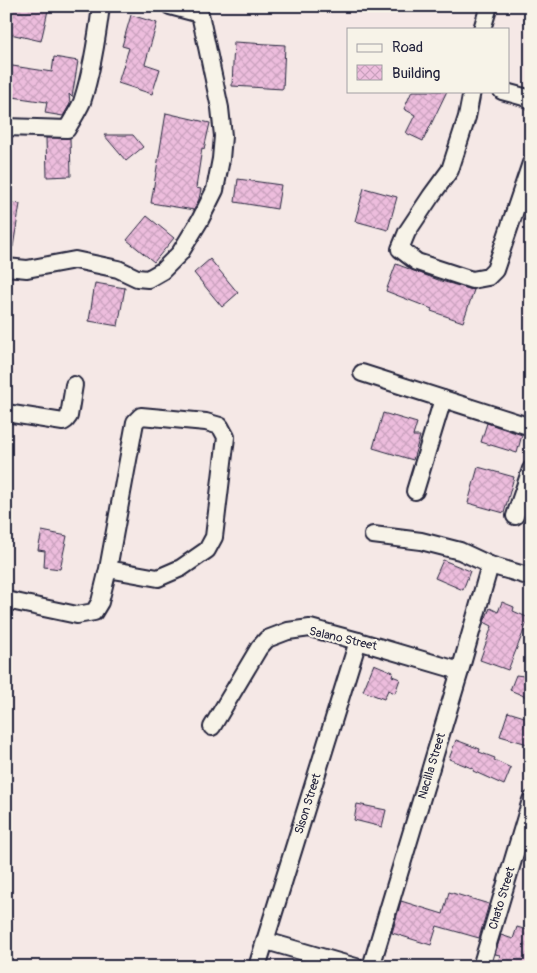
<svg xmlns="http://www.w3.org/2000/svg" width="537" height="973" font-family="Pangolin,sans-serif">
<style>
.building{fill:url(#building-cross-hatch);stroke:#22223b}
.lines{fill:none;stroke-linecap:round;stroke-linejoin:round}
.minor-casing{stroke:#22223b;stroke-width:20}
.minor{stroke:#f7f3e8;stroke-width:16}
.labels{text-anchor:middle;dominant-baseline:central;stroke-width:4.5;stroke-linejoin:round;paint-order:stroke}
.street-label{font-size:12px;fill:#22223b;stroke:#f7f3e8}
</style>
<defs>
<pattern id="building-cross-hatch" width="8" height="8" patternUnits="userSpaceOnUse" patternTransform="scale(1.25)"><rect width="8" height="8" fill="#edbddd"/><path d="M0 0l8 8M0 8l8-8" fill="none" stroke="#cba2bf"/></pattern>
</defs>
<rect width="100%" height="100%" fill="#f5e8e6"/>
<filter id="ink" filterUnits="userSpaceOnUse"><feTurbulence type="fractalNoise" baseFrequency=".02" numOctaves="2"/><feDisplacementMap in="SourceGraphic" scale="10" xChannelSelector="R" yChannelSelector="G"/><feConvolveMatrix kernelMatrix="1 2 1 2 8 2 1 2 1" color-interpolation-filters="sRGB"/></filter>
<g filter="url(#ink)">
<!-- building -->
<g class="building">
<path d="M 6,6 L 49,6 L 41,41 L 6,33 Z"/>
<path d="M 131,15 L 157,23 L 145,64 L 160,69 L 152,94 L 118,83 L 129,48 L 122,46 Z"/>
<path d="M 234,42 L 285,45 L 283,89 L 232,86 Z"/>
<path d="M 54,57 L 78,61 L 72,97 L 69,94 L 70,104 L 63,116 L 45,113 L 47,102 L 6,96 L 6,65 L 52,72 Z"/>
<path d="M 412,91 L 447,91 L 423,141 L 406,133 L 415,115 L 404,109 Z"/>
<path d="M 166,113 L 210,123 L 204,149 L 202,148 L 196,188 L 201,189 L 199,199 L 194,210 L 151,203 Z"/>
<path d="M 104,135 L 133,135 L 143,147 L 126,161 Z"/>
<path d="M 46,138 L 70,138 L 71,176 L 47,177 Z"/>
<path d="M 238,179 L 281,185 L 277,209 L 235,202 Z"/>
<path d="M 364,188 L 397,197 L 388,230 L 355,221 Z"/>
<path d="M 6,202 L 20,204 L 13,247 L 6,246 Z"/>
<path d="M 147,216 L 174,238 L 154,262 L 127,240 Z"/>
<path d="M 210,259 L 238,293 L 222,307 L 194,273 Z"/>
<path d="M 396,264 L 441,281 L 474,290 L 463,322 L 431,311 L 432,309 L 386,291 Z"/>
<path d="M 95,283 L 125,288 L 118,326 L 89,321 Z"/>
<path d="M 383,413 L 417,423 L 413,436 L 420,436 L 413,460 L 373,448 Z"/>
<path d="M 487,423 L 522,435 L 517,453 L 481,442 Z"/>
<path d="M 478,467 L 514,477 L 504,513 L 468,503 Z"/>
<path d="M 42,531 L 67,536 L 60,569 L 44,567 L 45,551 L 38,550 Z"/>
<path d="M 443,560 L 470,571 L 463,590 L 435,578 Z"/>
<path d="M 502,602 L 514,607 L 513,611 L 529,618 L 508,670 L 480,660 L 492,626 L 484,622 L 490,608 L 498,612 Z"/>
<path d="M 374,664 L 393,672 L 392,676 L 400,679 L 395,693 L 388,690 L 384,699 L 363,691 Z"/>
<path d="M 516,675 L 531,677 L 531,699 L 510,690 Z"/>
<path d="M 508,712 L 531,719 L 531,745 L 500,736 Z"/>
<path d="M 456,740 L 480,749 L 479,752 L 495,758 L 494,760 L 511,768 L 504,785 L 473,771 L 474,769 L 449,759 Z"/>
<path d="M 357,804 L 386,810 L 382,827 L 354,820 Z"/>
<path d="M 449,892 L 489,904 L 479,938 L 437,926 L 431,945 L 392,933 L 401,901 L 443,914 Z"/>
<path d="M 517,927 L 531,931 L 531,967 L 507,967 L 498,964 L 500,955 L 495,954 L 501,935 L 513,939 Z"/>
</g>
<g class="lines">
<defs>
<g id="minor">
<path d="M 482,29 L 489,6"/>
<path d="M 472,91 L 467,117 L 450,170 L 431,196 L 407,232 L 400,249 L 417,262 L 472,280 L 488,277 L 495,270 L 531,163"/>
<path d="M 502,91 L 524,97 L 531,101"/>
<path d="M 6,127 L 67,129 C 72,120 78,111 82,102 C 92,71 97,38 101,6"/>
<path d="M 6,267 L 27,269 L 75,260 L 118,269 L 137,278 L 148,279 L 162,271 L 180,253 L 200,220 L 215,190 L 221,159 L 223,136 L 220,108 L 200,14 L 170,6"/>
<path d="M 362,373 L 531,427"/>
<path d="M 6,413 L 63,422 L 66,420 L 69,416 L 74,385"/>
<path d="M 415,491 L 443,399"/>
<path d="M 515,516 L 531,469"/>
<path d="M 373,535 L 421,541 L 460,551 L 490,565 L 531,577"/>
<path d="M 6,600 L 77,615 L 94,612 L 100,602 L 108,569 L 135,422 L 141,416 L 206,422 L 220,426 L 226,437 L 214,537 L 207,550 L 181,568 L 158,578 L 108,569"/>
<path d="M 212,727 L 259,648 L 267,639 L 288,631 L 310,628 L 358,641 L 460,671"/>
<path d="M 266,941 L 356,967"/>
<path id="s1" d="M 257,967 L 358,641"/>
<path id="s2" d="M 371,967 L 460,671 L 490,565"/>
<path id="s3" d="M 481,967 L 531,800"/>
</g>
</defs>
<!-- minor casing -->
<use href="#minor" class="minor-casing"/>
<!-- minor -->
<use href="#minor" class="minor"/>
</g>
</g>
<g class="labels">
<!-- street labels -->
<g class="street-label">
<text transform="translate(343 639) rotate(13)">Salano Street</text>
<text stroke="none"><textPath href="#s2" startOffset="210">Nacilla Street</textPath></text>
<text stroke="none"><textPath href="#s1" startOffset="171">Sison Street</textPath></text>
<text stroke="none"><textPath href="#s3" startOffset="72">Chato Street</textPath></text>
</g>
</g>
<!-- margin -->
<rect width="537" height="973" fill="none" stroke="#f7f3e8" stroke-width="25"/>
<rect x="12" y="12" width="512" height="948" fill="none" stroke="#22223b" stroke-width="2" filter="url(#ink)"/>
<!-- legend -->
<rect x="347" y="28" width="162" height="65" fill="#f7f3e8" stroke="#a29fa3"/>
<rect x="357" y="44" width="25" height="8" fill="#f7f3e8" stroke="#a29fa3"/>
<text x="392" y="52" font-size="15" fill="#22223b">Road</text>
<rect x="357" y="65" width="25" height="15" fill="url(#building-cross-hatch)" stroke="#a29fa3"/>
<text x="392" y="78" font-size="15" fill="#22223b">Building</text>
</svg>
